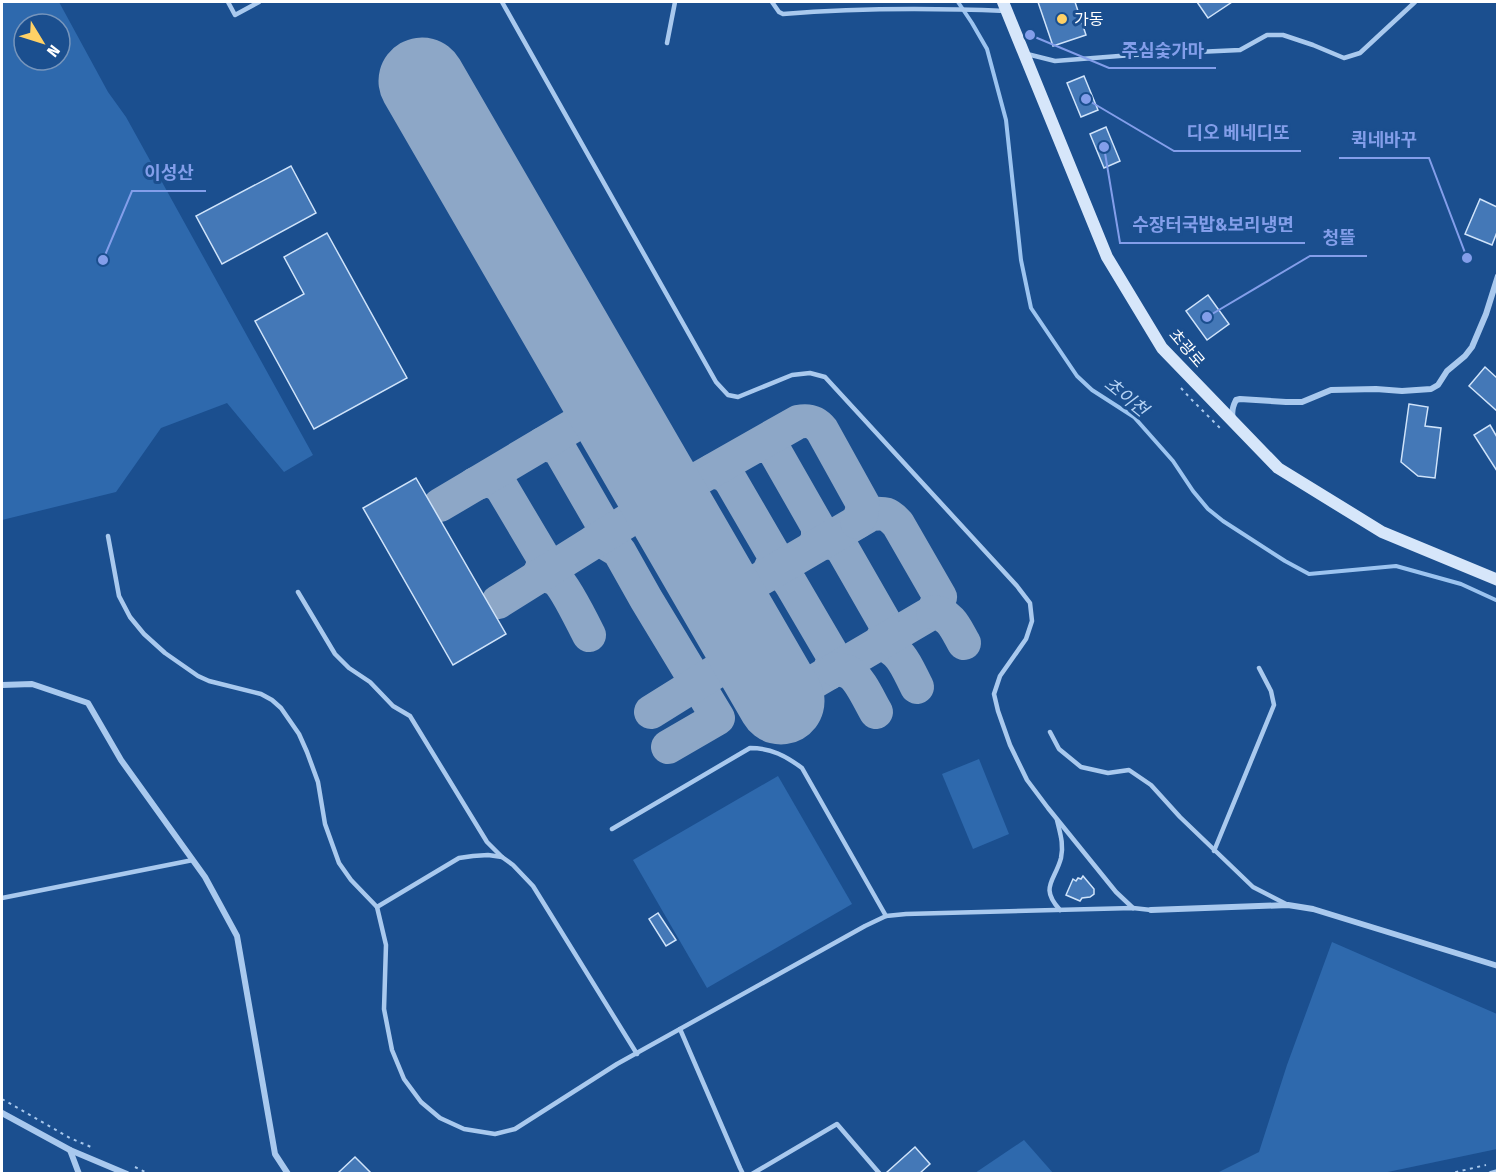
<svg xmlns="http://www.w3.org/2000/svg" width="1499" height="1175" font-family="'Fira Sans Condensed','Noto Sans KR',sans-serif">
<style>
.green{fill:#2e69ad;fill-rule:evenodd}
.lines{fill:none;stroke-linecap:round;stroke-linejoin:round}
.stream{stroke:#9cc4f0;stroke-width:4}
.taxiway{stroke:#8da7c7;stroke-width:34}
.runway{stroke:#8da7c7;stroke-width:87}
.building{fill:#4478b7;stroke:#cfe3fa;stroke-width:1.5}
.path{stroke:#a9c9ee;stroke-width:2;stroke-dasharray:3 4.5;stroke-linecap:butt}
.lane{stroke:#a9c9ee;stroke-width:4.5}
.street{stroke:#a9c9ee;stroke-width:6}
.secondary{stroke:#d6e6fa;stroke-width:12}
.poi-dot{fill:#ffd166;stroke:#1b4f8f;stroke-width:2}
.labels{text-anchor:middle;dominant-baseline:central;stroke-width:6;stroke-linejoin:round;paint-order:stroke}
.poi-label{font-size:16px;fill:#fff;stroke:#1b4f8f;text-anchor:start}
.street-label{font-size:16px;fill:#fff;stroke:#1b4f8f}
.water-label{font-size:18px;font-style:italic;fill:#b5d3f5;stroke:#1b4f8f}
.leader{fill:none;stroke:#839eea;stroke-width:2}
.callout-dot{fill:#839eea;stroke:#1b4f8f;stroke-width:2}
.callout-label{font-size:18px;text-anchor:middle;font-weight:bold;fill:#839eea;stroke:#1b4f8f;stroke-width:6;stroke-linejoin:round;paint-order:stroke}
</style>
<rect width="100%" height="100%" fill="#1b4f8f"/>
<!-- green -->
<g class="green">
<path d="M 2,2 L 59,2 L 108,92 L 126,117 L 313,455 L 284,472 L 227,403 L 161,428 L 116,492 L 2,520 ZM 24,24 L 60,24 L 60,60 L 24,60 Z"/>
<path d="M 979,759 L 1009,834 L 973,849 L 942,774 Z"/>
<path d="M 778,776 L 852,904 L 707,988 L 633,860 Z"/>
<path d="M 1332,942 L 1497,1014 L 1497,1149 L 1383,1173 L 1217,1173 L 1259,1152 L 1287,1065 Z"/>
<path d="M 1024,1140 L 1053,1173 L 975,1173 Z"/>
</g>
<g class="lines">
<!-- stream -->
<path class="stream" d="M 958,2 L 972,23 L 987,49 L 1006,120 L 1021,260 L 1031,308 L 1077,376 L 1092,390 L 1134,417 L 1173,461 L 1193,491 L 1208,509 L 1223,521 L 1285,561 L 1309,574 L 1396,566 L 1461,584 L 1498,601"/>
<!-- taxiway -->
<g class="taxiway">
<path d="M 543,444 L 556,447 L 561,452 L 602,523 L 603,529 L 600,539"/>
<path d="M 757,446 L 767,446 L 774,450 L 818,527 L 818,538 L 814,547"/>
<path d="M 712,471 L 726,475 L 731,481 L 774,555 L 773,563 L 768,574"/>
<path d="M 475,484 C 488,479 491,479 502,488 L 543,557 L 543,566 L 538,577 C 545,575 551,576 557,580 C 565,587 583,623 589,635"/>
<path d="M 440,505 L 610,404"/>
<path d="M 595,541 L 604,542 L 619,551 L 646,599 L 718,718 L 668,747"/>
<path d="M 822,542 L 833,543 L 842,548 L 885,623 C 887,631 884,636 880,643 C 902,650 907,668 917,687"/>
<path d="M 768,574 C 779,571 785,575 791,584 L 832,654 L 833,660 L 829,673"/>
<path d="M 723,601 L 871,514 C 885,513 888,513 898,524 L 940,597 L 933,612 L 781,701"/>
<path d="M 498,602 L 664,498 L 798,422 C 808,420 815,421 822,430 L 863,504 L 861,515 L 857,522"/>
<path d="M 933,612 C 951,614 956,629 964,643"/>
<path d="M 835,669 C 841,670 845,670 850,673 C 860,679 870,702 876,712"/>
<path d="M 651,712 L 752,649"/>
</g>
<!-- runway -->
<path class="runway" d="M 422,81 L 781,701"/>
</g>
<!-- building -->
<g class="building">
<path d="M 1038,2 L 1075,2 L 1086,35 L 1053,46 Z"/>
<path d="M 1197,2 L 1232,2 L 1208,18 Z"/>
<path d="M 1084,76 L 1098,110 L 1081,117 L 1067,83 Z"/>
<path d="M 1106,127 L 1120,161 L 1104,168 L 1090,134 Z"/>
<path d="M 291,166 L 316,213 L 222,264 L 196,216 Z"/>
<path d="M 1480,199 L 1497,207 L 1497,232 L 1492,245 L 1465,234 Z"/>
<path d="M 327,233 L 407,378 L 314,429 L 255,321 L 304,294 L 284,257 Z"/>
<path d="M 1208,295 L 1229,324 L 1207,340 L 1186,311 Z"/>
<path d="M 1485,367 L 1497,378 L 1497,411 L 1469,386 Z"/>
<path d="M 1409,404 L 1428,407 L 1425,426 L 1441,428 L 1435,478 L 1418,476 L 1401,462 Z"/>
<path d="M 1490,425 L 1497,437 L 1497,471 L 1474,435 Z"/>
<path d="M 416,478 L 506,634 L 453,665 L 363,508 Z"/>
<path d="M 1083,876 L 1094,889 L 1094,894 L 1090,897 L 1082,898 L 1080,901 L 1066,895 L 1073,879 L 1076,881 L 1078,878 L 1081,879 Z"/>
<path d="M 658,913 L 676,940 L 666,946 L 649,919 Z"/>
<path d="M 915,1147 L 930,1164 L 920,1173 L 886,1173 Z"/>
<path d="M 355,1157 L 371,1173 L 338,1173 Z"/>
</g>
<g class="lines">
<!-- path -->
<g class="path">
<path d="M 1181,388 L 1191,399 L 1221,429"/>
<path d="M 2,1099 L 70,1138 L 91,1147"/>
<path d="M 135,1167 L 149,1174"/>
<path d="M 1448,1174 L 1486,1165"/>
</g>
<!-- lane -->
<g class="lane">
<path d="M 228,2 L 235,15 L 259,2"/>
<path d="M 502,2 L 716,382 L 728,395 L 738,397 L 792,375 L 810,373 L 825,377 L 1017,586 L 1030,603 L 1032,621 L 1026,639 L 1000,676 L 994,694 L 998,711 L 1010,745 L 1027,780 L 1048,808 L 1116,892 L 1133,908"/>
<path d="M 772,2 L 779,12 L 783,14 C 857,8 931,8 1006,11"/>
<path d="M 667,43 L 675,2"/>
<path d="M 1027,54 L 1055,61 L 1132,55 L 1240,50 L 1267,35 L 1283,35 L 1313,45 L 1344,58 L 1360,53 L 1415,2"/>
<path d="M 108,536 L 119,596 L 130,617 L 144,634 L 165,653 L 198,676 L 209,681 L 261,694 L 272,700 L 281,708 L 299,734 L 307,752 L 318,782 L 325,824 L 339,863 L 351,880 L 377,907 L 386,945 L 384,1009 L 392,1050 L 404,1079 L 421,1102 L 440,1118 L 464,1129 L 495,1134 L 515,1129 L 617,1064 L 865,926 L 886,916 L 906,914 L 1133,908 L 1151,910"/>
<path d="M 298,592 L 335,654 L 349,668 L 370,682 L 393,706 L 410,716 L 487,842 L 502,857"/>
<path d="M 1050,732 L 1059,749 L 1081,767 L 1108,773 L 1129,770 L 1151,785 L 1180,817 L 1253,887 L 1288,905"/>
<path d="M 1057,820 C 1060,833 1064,844 1061,858 C 1055,881 1039,887 1060,910"/>
<path d="M 612,829 L 750,748 C 771,748 786,756 802,768 L 886,916"/>
<path d="M 1214,851 L 1274,705 L 1271,691 L 1259,668"/>
<path d="M 2,898 L 193,860"/>
<path d="M 377,907 L 459,858 L 473,856 L 488,855 L 502,857 L 513,865 L 533,886 L 637,1054"/>
<path d="M 680,1029 L 740,1168 L 743,1174"/>
<path d="M 752,1174 L 837,1124 L 880,1174"/>
</g>
<!-- street -->
<g class="street">
<path d="M 1233,418 C 1231,412 1233,406 1236,400 L 1240,399 L 1286,402 L 1302,402 L 1331,390 L 1376,389 L 1402,391 L 1431,389 L 1438,385 L 1447,371 L 1465,356 L 1472,347 L 1486,314 L 1498,276"/>
<path d="M 2,685 L 32,684 L 88,703 L 121,760 L 205,877 L 237,936 L 275,1154 L 288,1174"/>
<path d="M 1151,910 L 1288,905 L 1313,909 L 1498,966"/>
<path d="M 2,1113 L 70,1150 L 127,1174"/>
<path d="M 70,1150 L 79,1174"/>
<path d="M 1491,1174 L 1498,1172"/>
</g>
<!-- secondary -->
<path class="secondary" d="M 1003,2 L 1107,257 L 1162,348 L 1278,468 L 1382,532 L 1498,580"/>
</g>
<!-- markers -->
<circle class="poi-dot" cx="1062" cy="19" r="6"/>
<g class="labels">
<!-- poi labels -->
<g class="poi-label">
<text x="1074" y="19">가동</text>
</g>
<!-- street labels -->
<g class="street-label">
<text transform="translate(1187 348) rotate(49)">초광로</text>
</g>
<!-- water labels -->
<g class="water-label">
<text transform="translate(1126 397) rotate(39)">초이천</text>
</g>
</g>
<!-- callouts -->
<path class="leader" d="M1030 35L1109 68H1216M1086 99L1174 151H1301M1467 258L1429 158H1339M103 260L132 191H206M1104 147L1120 243H1305M1207 317L1310 256H1367"/>
<g class="callout-dot">
<circle cx="1030" cy="35" r="6"/>
<circle cx="1086" cy="99" r="6"/>
<circle cx="1467" cy="258" r="6"/>
<circle cx="103" cy="260" r="6"/>
<circle cx="1104" cy="147" r="6"/>
<circle cx="1207" cy="317" r="6"/>
</g>
<g class="callout-label">
<text x="1163" y="57">주심숯가마</text>
<text x="1238" y="139">디오 베네디또</text>
<text x="1384" y="146">퀵네바꾸</text>
<text x="169" y="179">이성산</text>
<text x="1213" y="231">수장터국밥&amp;보리냉면</text>
<text x="1339" y="244">청뜰</text>
</g>
<!-- border -->
<rect width="1499" height="1175" fill="none" stroke="#ffffff" stroke-width="6"/>
<!-- north arrow -->
<g transform="translate(42 42) rotate(128)"><circle r="28" fill="#1b4f8f" stroke="#7695bc" stroke-width="1.5"/>
<path d="M0-4.5L10 22L0 15L-10 22Z" fill="#ffd166"/>
<text y="-9" font-size="16" font-weight="bold" text-anchor="middle" fill="#ffffff">N</text>
</g>
</svg>
